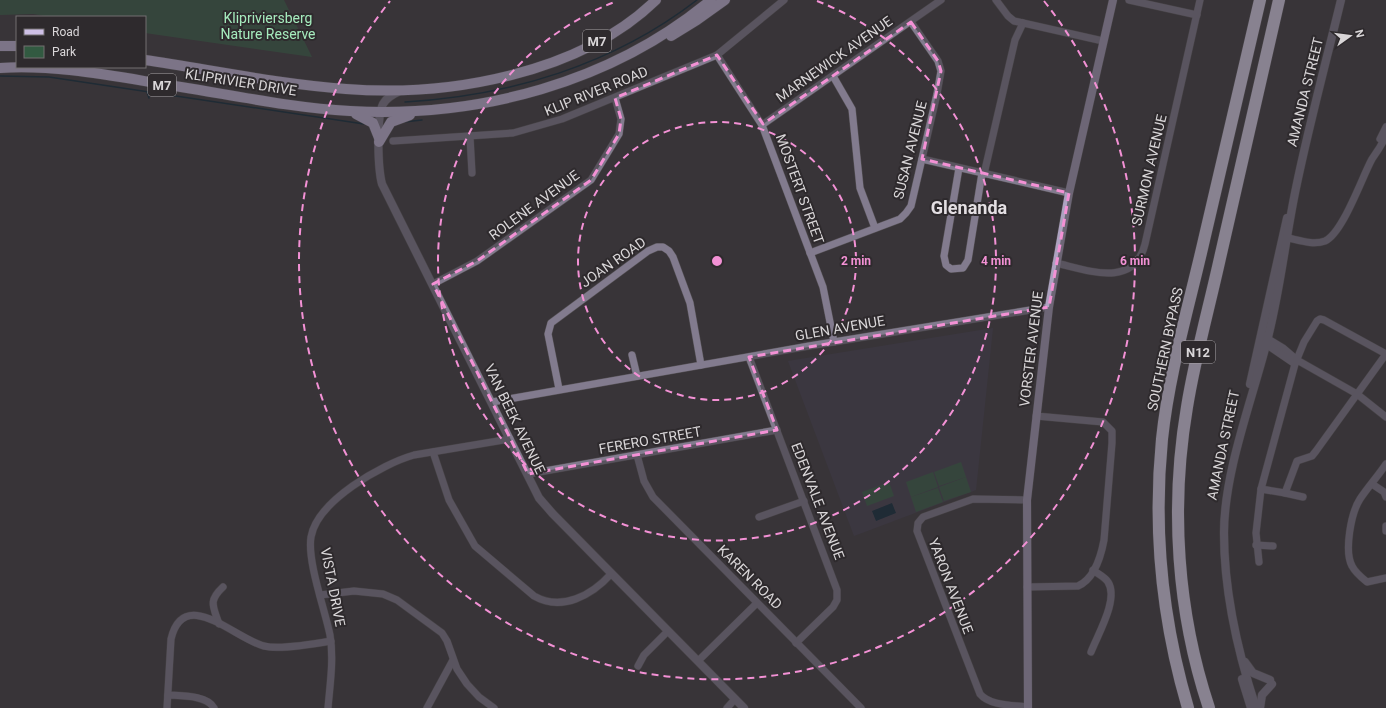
<svg xmlns="http://www.w3.org/2000/svg" width="1386" height="708" font-family="Roboto,sans-serif">
<style>
.education{fill:#3f3a4b}
.green{fill:#325a41}
.water{fill:#002031}
.lines{fill:none;stroke-linecap:round;stroke-linejoin:round}
.stream{stroke:#002031;stroke-width:1.5}
.minor-casing{stroke:#555155;stroke-width:8}
.tertiary-casing{stroke:#555155;stroke-width:9}
.secondary-casing{stroke:#555155;stroke-width:9}
.primary-casing{stroke:#555155;stroke-width:11}
.motorway-casing{stroke:#555155;stroke-width:13}
.minor{stroke:#827b8e;stroke-width:7}
.tertiary{stroke:#827b8e;stroke-width:8}
.secondary{stroke:#ada2c0;stroke-width:8}
.primary{stroke:#cec0e6;stroke-width:10}
.motorway{stroke:#e9dffb;stroke-width:12}
.marked{fill:none;stroke:#f391d5;stroke-width:3;stroke-dasharray:8 5;stroke-linejoin:round}
.ring{fill:none;stroke:#f391d5;stroke-width:2;stroke-dasharray:7 5}
.labels{text-anchor:middle;dominant-baseline:central;stroke-width:4;stroke-linejoin:round;paint-order:stroke}
.shield{fill:#2e2a2d;stroke:#a6a2a5;stroke-width:1}
.shield-label{font-size:13px;font-weight:bold;fill:#d9d6d8}
.park-label{font-size:14px;fill:#a5ebbd;stroke:#2e2a2d}
.street-label{font-size:14px;fill:#d9d6d8;stroke:#2e2a2d}
.district-label{font-size:18px;font-weight:bold;fill:#e4dfe3;stroke:#2e2a2d}
.centre{fill:#f391d5;stroke:#2e2a2d;stroke-width:2}
.ring-label{font-size:12px;text-anchor:middle;font-weight:bold;fill:#f391d5;stroke:#2e2a2d;stroke-width:4;stroke-linejoin:round;paint-order:stroke}
</style>
<rect width="100%" height="100%" fill="#383438"/>
<!-- education -->
<path class="education" d="M 993,328 L 976,490 L 854,536 L 788,361 Z"/>
<!-- green -->
<g class="green">
<path d="M 0,0 L 284,0 L 312,57 L 145,33 L 145,17 L 51,17 L 33,14 L 0,15 Z"/>
<path d="M 961,462 L 966,477 L 939,486 L 934,472 Z"/>
<path d="M 933,472 L 938,487 L 911,497 L 906,482 Z"/>
<path d="M 966,477 L 971,492 L 944,501 L 939,487 Z"/>
<path d="M 889,482 L 894,496 L 867,506 L 862,492 Z"/>
<path d="M 938,488 L 943,502 L 916,512 L 911,497 Z"/>
</g>
<!-- water -->
<path class="water" d="M 892,503 L 896,513 L 876,521 L 872,511 Z"/>
<g class="lines">
<!-- stream -->
<g class="stream">
<path d="M 0,76 L 49,77 L 364,124"/>
<path d="M 147,92 L 149,98"/>
<path d="M 405,102 C 510,96 613,65 697,0"/>
<path d="M 404,122 L 422,120"/>
</g>
<defs>
<g id="minor">
<path d="M 996,0 L 1008,16 L 1014,21 L 1103,41"/>
<path d="M 1129,0 L 1197,15"/>
<path d="M 717,55 L 762,125 L 823,287 L 834,342"/>
<path d="M 833,76 L 852,109 L 860,188 L 875,228"/>
<path d="M 762,125 L 941,0"/>
<path d="M 470,137 L 472,173"/>
<path d="M 1380,139 L 1386,127"/>
<path d="M 393,141 L 513,133 L 562,119 L 717,55 L 784,0"/>
<path d="M 922,159 L 1069,193"/>
<path d="M 959,168 L 944,256 L 946,265 L 951,269 L 963,268 L 968,260 L 982,173"/>
<path d="M 984,174 L 1015,40 L 1023,23"/>
<path d="M 1283,237 C 1296,239 1312,246 1325,241 C 1343,233 1362,177 1372,159 C 1377,152 1382,144 1386,136"/>
<path d="M 810,253 L 900,219 L 906,213 L 911,206 L 937,94 L 941,71 L 938,61 L 911,22"/>
<path d="M 1056,263 C 1087,270 1134,289 1145,244 L 1200,0"/>
<path d="M 433,284 L 477,261 L 591,180 L 619,134 L 621,119 L 615,98"/>
<path d="M 1263,336 L 1283,348 L 1297,360 L 1357,394 L 1386,417"/>
<path d="M 1261,343 L 1267,345 L 1295,364"/>
<path d="M 632,355 L 637,376"/>
<path d="M 749,357 L 837,590 L 837,600 L 833,607 L 796,643"/>
<path d="M 559,389 L 548,334 L 551,323 L 648,251 L 657,247 L 663,247 L 669,251 L 673,257 L 690,303 L 701,365"/>
<path d="M 492,402 L 809,346 L 1049,307"/>
<path d="M 433,452 L 449,500 L 475,546 L 534,596 C 562,612 592,595 611,574"/>
<path d="M 637,455 L 644,481 L 653,497 L 861,708"/>
<path d="M 1386,464 C 1378,476 1368,487 1360,499 C 1351,513 1344,551 1352,566 C 1355,572 1362,578 1367,582 L 1386,578"/>
<path d="M 528,474 L 777,430"/>
<path d="M 1372,484 L 1384,492 L 1386,497"/>
<path d="M 1261,489 L 1295,364 L 1304,342 L 1317,321 L 1320,319 L 1324,320 L 1386,354"/>
<path d="M 1285,493 L 1303,497"/>
<path d="M 1027,500 L 973,499 L 923,517 L 918,523 L 917,531 L 980,694 C 990,706 1013,705 1028,707"/>
<path d="M 759,517 L 804,501"/>
<path d="M 1386,526 L 1386,531"/>
<path d="M 1256,545 L 1273,546"/>
<path d="M 1259,562 L 1256,533 L 1261,489 L 1285,493 L 1297,461 L 1312,456 L 1316,451 L 1386,354"/>
<path d="M 1027,587 L 1078,586 C 1094,579 1101,556 1104,540 L 1112,443 L 1112,431 L 1103,422 L 1036,416"/>
<path d="M 320,595 L 354,591 L 383,594 L 397,600 L 442,633 L 447,641 L 457,669 L 467,684 L 479,697 L 494,708"/>
<path d="M 219,624 C 213,606 208,601 223,587"/>
<path d="M 1091,652 C 1098,634 1119,599 1108,582 C 1105,577 1098,574 1093,570"/>
<path d="M 698,661 L 757,603"/>
<path d="M 638,666 L 644,655 L 668,631"/>
<path d="M 168,695 C 181,696 207,695 214,708"/>
<path d="M 167,708 L 171,639 C 184,585 235,639 264,646 C 279,650 314,644 331,641"/>
<path d="M 328,708 C 330,684 334,659 330,635 C 325,610 307,561 311,537 C 317,501 382,464 414,455 L 510,439"/>
<path d="M 427,708 L 453,660"/>
<path d="M 727,708 L 735,699"/>
</g>
<g id="tertiary">
<path d="M 400,91 C 393,94 387,97 383,104 C 376,118 378,169 382,184 L 539,498 L 553,514 L 744,708"/>
<path d="M 1250,384 L 1287,218"/>
<path d="M 1245,662 L 1253,673 L 1270,680"/>
<path d="M 1242,679 L 1251,708"/>
<path d="M 1256,708 C 1238,653 1224,591 1224,533 C 1224,473 1251,403 1266,345 C 1280,294 1285,240 1296,188 C 1309,125 1326,62 1341,0"/>
<path d="M 1260,708 L 1262,695 L 1272,684"/>
</g>
<path id="secondary" d="M 1028,708 L 1027,500 L 1049,307 L 1069,193 L 1113,0"/>
<g id="primary">
<path d="M 671,36 L 697,20 L 725,0"/>
<path d="M 0,46 L 17,46"/>
<path d="M 145,60 C 212,70 279,84 346,89 C 448,97 580,74 656,0"/>
<path d="M 0,68 C 60,64 122,78 181,87 C 237,96 294,108 350,111 C 479,118 611,83 711,0"/>
<path d="M 356,114 L 373,123 L 379,138"/>
<path d="M 379,142 L 391,122 L 410,115"/>
</g>
<g id="motorway">
<path d="M 1188,708 C 1162,620 1153,530 1162,439 C 1169,372 1189,306 1204,240 C 1223,160 1241,80 1260,0"/>
<path d="M 1209,708 C 1177,612 1170,507 1187,407 C 1195,357 1209,308 1220,258 C 1239,172 1259,86 1279,0"/>
</g>
</defs>
<!-- minor casing -->
<use href="#minor" class="minor-casing"/>
<!-- tertiary casing -->
<use href="#tertiary" class="tertiary-casing"/>
<!-- secondary casing -->
<use href="#secondary" class="secondary-casing"/>
<!-- primary casing -->
<use href="#primary" class="primary-casing"/>
<!-- motorway casing -->
<use href="#motorway" class="motorway-casing"/>
<!-- minor -->
<use href="#minor" class="minor"/>
<!-- tertiary -->
<use href="#tertiary" class="tertiary"/>
<!-- secondary -->
<use href="#secondary" class="secondary"/>
<!-- primary -->
<use href="#primary" class="primary"/>
<!-- motorway -->
<use href="#motorway" class="motorway"/>
</g>
<!-- marked area -->
<path d="M0 0H1386V708H0ZM 911,22 L 938,61 L 941,71 L 922,159 L 1069,193 L 1049,307 L 749,357 L 777,430 L 528,474 L 433,284 L 477,261 L 591,180 L 619,134 L 621,119 L 615,98 L 717,55 L 763,124 Z" fill="#383438" fill-opacity=".55" fill-rule="evenodd"/>
<path class="marked" d="M 911,22 L 938,61 L 941,71 L 922,159 L 1069,193 L 1049,307 L 749,357 L 777,430 L 528,474 L 433,284 L 477,261 L 591,180 L 619,134 L 621,119 L 615,98 L 717,55 L 763,124 Z"/>
<!-- distance rings -->
<g class="ring">
<circle cx="717" cy="261" r="139"/>
<path d="M817 1A279 279 0 1 1 617 1"/>
<path d="M1044 1A418 418 0 1 1 390 1"/>
</g>
<g class="labels">
<!-- shield labels -->
<g class="shield">
<rect x="583" y="30" width="28" height="22" rx="3"/>
<rect x="148" y="74" width="28" height="22" rx="3"/>
<rect x="1181" y="341" width="34" height="22" rx="3"/>
</g>
<g class="shield-label">
<text x="597" y="41">M7</text>
<text x="162" y="85">M7</text>
<text x="1198" y="352">N12</text>
</g>
<!-- park labels -->
<g class="park-label">
<text x="268" y="18">Klipriviersberg<tspan x="268" dy="16">Nature Reserve</tspan></text>
</g>
<!-- street labels -->
<g class="street-label">
<text transform="translate(834 59) rotate(-35)">MARNEWICK AVENUE</text>
<text transform="translate(241 82) rotate(9)">KLIPRIVIER DRIVE</text>
<text transform="translate(596 91) rotate(-22)">KLIP RIVER ROAD</text>
<text transform="translate(1305 92) rotate(-76)">AMANDA STREET</text>
<text transform="translate(910 150) rotate(-76)">SUSAN AVENUE</text>
<text transform="translate(1149 170) rotate(-77)">SURMON AVENUE</text>
<text transform="translate(800 189) rotate(70)">MOSTERT STREET</text>
<text transform="translate(534 205) rotate(-36)">ROLENE AVENUE</text>
<text transform="translate(613 262) rotate(-35)">JOAN ROAD</text>
<text transform="translate(840 328) rotate(-10)">GLEN AVENUE</text>
<text transform="translate(1031 349) rotate(-83)">VORSTER AVENUE</text>
<text transform="translate(1165 349) rotate(-78)">SOUTHERN BYPASS</text>
<text transform="translate(515 419) rotate(64)">VAN BEEK AVENUE</text>
<text transform="translate(650 440) rotate(-10)">FERERO STREET</text>
<text transform="translate(1223 445) rotate(-78)">AMANDA STREET</text>
<text transform="translate(818 501) rotate(69)">EDENVALE AVENUE</text>
<text transform="translate(750 577) rotate(45)">KAREN ROAD</text>
<text transform="translate(951 586) rotate(69)">YARON AVENUE</text>
<text transform="translate(333 587) rotate(79)">VISTA DRIVE</text>
</g>
<!-- district labels -->
<g class="district-label">
<text x="969" y="207">Glenanda</text>
</g>
</g>
<circle cx="717" cy="261" r="6" class="centre"/>
<g class="ring-label">
<text x="856" y="265">2 min</text>
<text x="996" y="265">4 min</text>
<text x="1135" y="265">6 min</text>
</g>
<!-- legend -->
<rect x="16" y="16" width="130" height="52" fill="#2e2a2d" stroke="#726f71"/>
<rect x="24" y="29" width="20" height="6" fill="#cec0e6" stroke="#726f71"/>
<text x="52" y="36" font-size="12" fill="#d9d6d8">Road</text>
<rect x="24" y="46" width="20" height="12" fill="#325a41" stroke="#726f71"/>
<text x="52" y="56" font-size="12" fill="#d9d6d8">Park</text>
<!-- north arrow -->
<g transform="translate(1350 36) rotate(76)" stroke="#2e2a2d" stroke-width="3" paint-order="stroke">
<path d="M0-3L7 15L0 10L-7 15Z" fill="#d9d6d8"/>
<text y="-6" font-size="11" font-weight="bold" text-anchor="middle" fill="#d9d6d8">N</text>
</g>
</svg>
